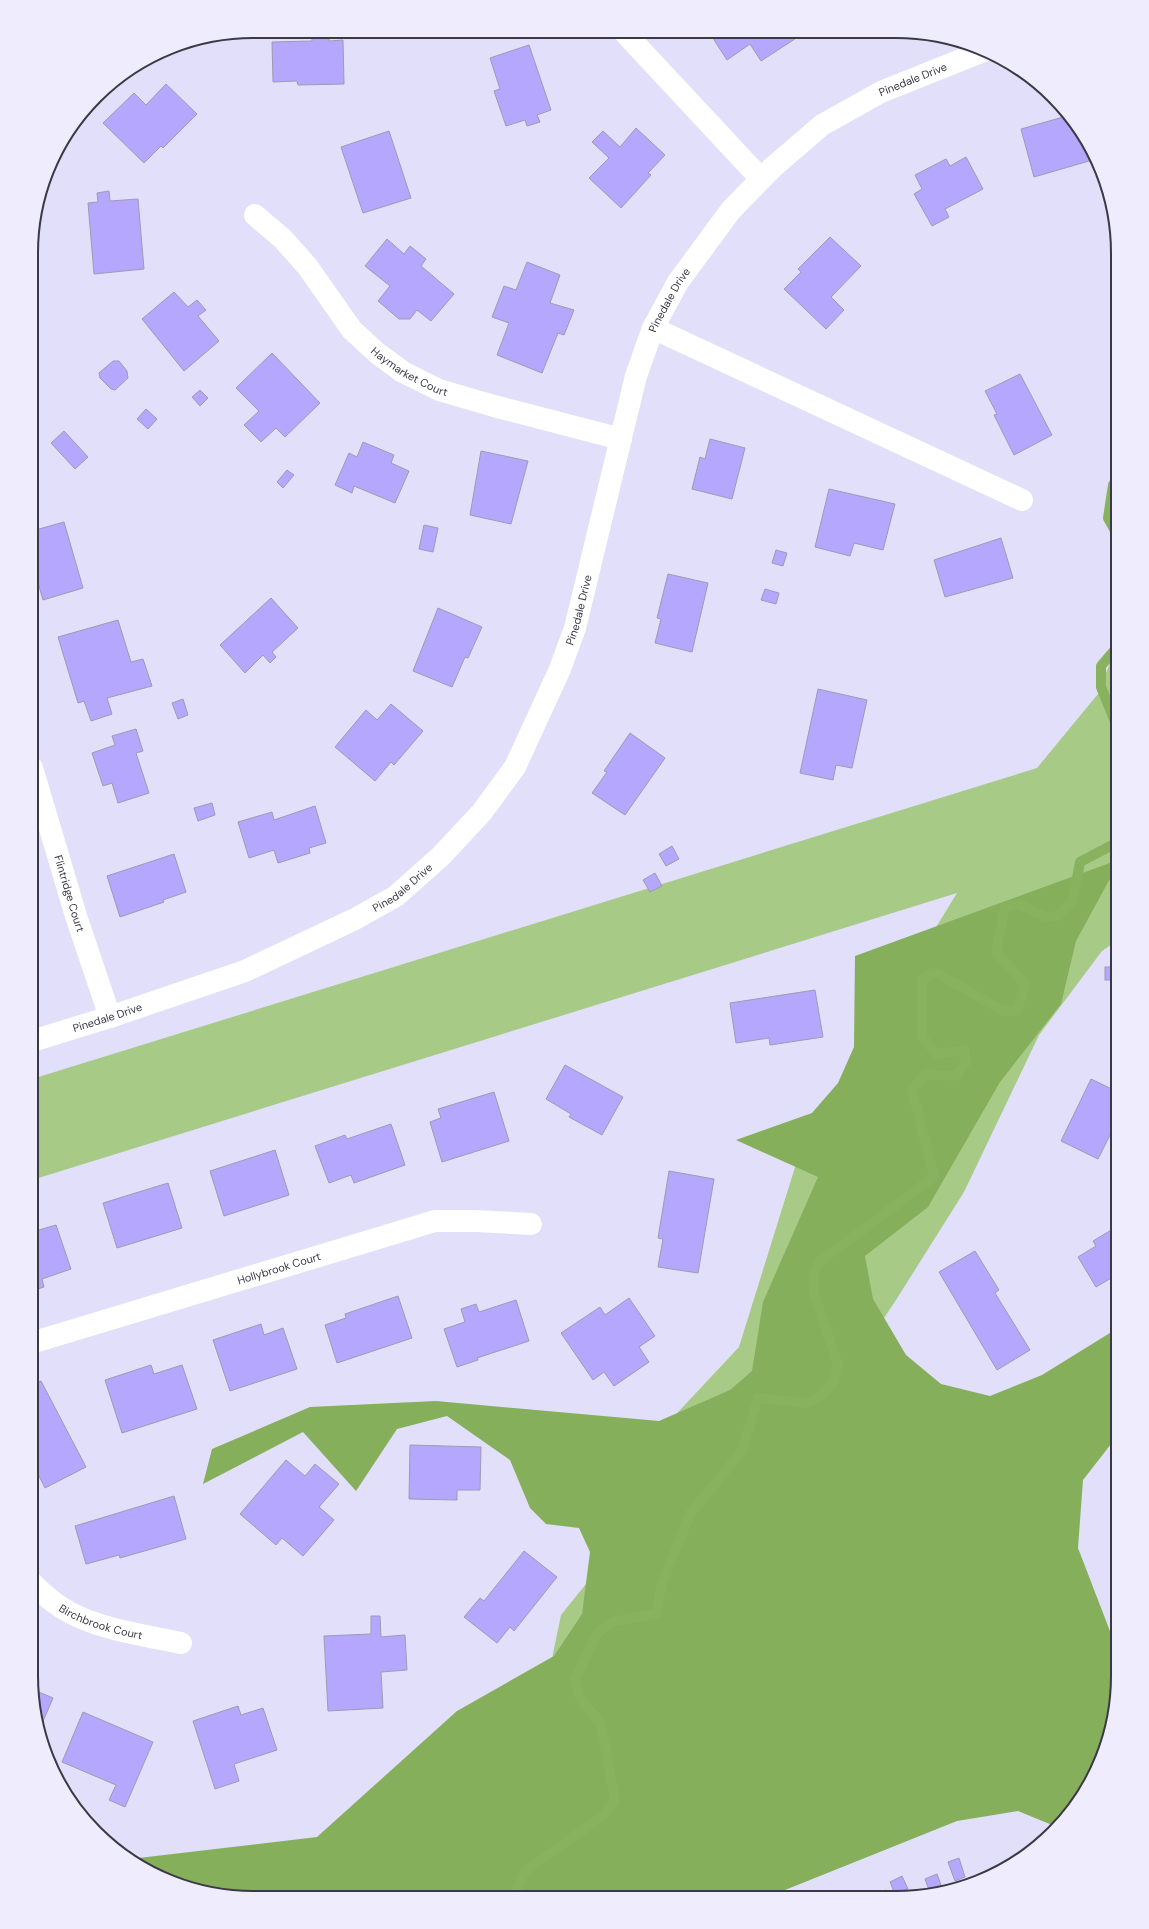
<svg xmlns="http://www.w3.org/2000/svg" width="1149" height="1929" font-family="'DM Sans',sans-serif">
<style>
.green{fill:#a7ca87}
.forest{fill:#85af5b}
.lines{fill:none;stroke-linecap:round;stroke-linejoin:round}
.stream{stroke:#88b25e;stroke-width:10}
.building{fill:#b4a7fd;stroke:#9e9bb4}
.minor{stroke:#fff;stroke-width:22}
.labels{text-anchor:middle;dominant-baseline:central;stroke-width:3;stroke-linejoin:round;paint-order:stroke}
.street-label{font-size:11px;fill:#3a3944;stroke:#efedfd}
.rim{fill:none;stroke:#3a3944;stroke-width:2}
</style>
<rect width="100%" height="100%" fill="#e1dff9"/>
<!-- green -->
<g class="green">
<path d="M 1118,497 L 1118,569 L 1115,501 Z"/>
<path d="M 1118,642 L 1118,940 L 1102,951 L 1039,1035 L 964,1192 L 896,1300 L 829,1401 L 543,1702 L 561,1615 L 639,1518 L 651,1441 L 739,1347 L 801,1148 L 957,893 L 32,1180 L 32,1079 L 1037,768 L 1098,694 Z"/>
</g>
<!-- forest -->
<path class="forest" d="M 1118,860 L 1118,864 L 1076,941 L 1061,1004 L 1000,1082 L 928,1207 L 865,1256 L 873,1299 L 906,1355 L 941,1384 L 990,1396 L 1042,1375 L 1118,1328 L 1118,1435 L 1083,1480 L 1078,1548 L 1118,1652 L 1118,1691 L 1101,1761 L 1072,1811 L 1057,1827 L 1018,1811 L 957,1821 L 785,1890 L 772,1898 L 224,1896 L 168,1881 L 130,1859 L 317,1837 L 457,1711 L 554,1656 L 582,1614 L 590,1552 L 579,1528 L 546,1524 L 530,1508 L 510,1460 L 447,1416 L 397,1429 L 356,1491 L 303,1432 L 203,1484 L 212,1449 L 310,1407 L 436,1401 L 659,1421 L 730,1390 L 752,1371 L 763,1302 L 818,1177 L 736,1140 L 812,1113 L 838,1083 L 854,1047 L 855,956 Z"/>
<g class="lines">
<!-- stream -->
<g class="stream">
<path d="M 1118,536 L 1108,518 L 1113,485 L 1118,477"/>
<path d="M 1118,729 L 1101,687 L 1101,666 L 1118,646"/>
<path d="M 516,1897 L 516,1891 L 525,1871 L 604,1815 L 615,1800 L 601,1724 L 580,1698 L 575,1679 L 598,1632 L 613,1622 L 657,1613 L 661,1586 L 690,1514 L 742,1451 L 758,1398 L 806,1403 L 820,1397 L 834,1382 L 838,1364 L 815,1297 L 813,1277 L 819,1262 L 934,1177 L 912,1090 L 925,1074 L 956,1076 L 966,1062 L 964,1050 L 937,1054 L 922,1037 L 922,980 L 932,973 L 939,974 L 1003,1011 L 1017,1011 L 1025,984 L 996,952 L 1005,907 L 1018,904 L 1046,917 L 1058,916 L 1073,900 L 1080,862 L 1118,842"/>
</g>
</g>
<!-- building -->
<g class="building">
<path d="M 312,31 L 329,31 L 329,41 L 343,40 L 344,84 L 298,85 L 297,81 L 273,82 L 272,42 L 312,41 Z"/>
<path d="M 709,32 L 804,33 L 761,61 L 750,44 L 727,60 Z"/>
<path d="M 529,45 L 551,110 L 537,115 L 540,122 L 527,126 L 525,120 L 506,126 L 494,91 L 500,89 L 490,58 Z"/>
<path d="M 166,84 L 197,114 L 163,148 L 161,146 L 144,163 L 103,123 L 134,93 L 146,105 Z"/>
<path d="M 1070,115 L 1096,159 L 1034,177 L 1021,129 Z"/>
<path d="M 636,128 L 665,155 L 648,173 L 651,175 L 621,208 L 589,178 L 609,158 L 592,142 L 603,131 L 620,147 Z"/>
<path d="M 389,131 L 411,198 L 363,213 L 341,147 Z"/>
<path d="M 966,157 L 983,189 L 945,209 L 949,217 L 932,226 L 914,194 L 922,189 L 915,175 L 946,159 L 950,166 Z"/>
<path d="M 109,191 L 110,201 L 138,199 L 144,269 L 94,274 L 88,203 L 98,202 L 97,193 Z"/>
<path d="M 830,237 L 861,266 L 831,297 L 844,310 L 826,329 L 784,289 L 801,272 L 798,269 Z"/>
<path d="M 387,239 L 404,254 L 410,246 L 426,259 L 421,266 L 454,294 L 431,321 L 417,310 L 410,319 L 399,319 L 378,301 L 390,286 L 365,266 Z"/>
<path d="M 527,262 L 560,275 L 550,303 L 574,310 L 564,335 L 558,333 L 542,373 L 497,355 L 509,323 L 492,317 L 504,286 L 516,290 Z"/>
<path d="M 174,292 L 188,307 L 197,300 L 206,310 L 198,316 L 219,341 L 184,371 L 142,319 Z"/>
<path d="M 272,353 L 320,403 L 285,437 L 276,428 L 261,442 L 244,425 L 259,411 L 236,388 Z"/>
<path d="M 113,361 L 119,361 L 127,371 L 128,378 L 115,390 L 111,389 L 100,378 L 99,373 Z"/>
<path d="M 1020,374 L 1052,435 L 1014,455 L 994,415 L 997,414 L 985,391 Z"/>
<path d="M 200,390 L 208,398 L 200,406 L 192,397 Z"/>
<path d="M 146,409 L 157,419 L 148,429 L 137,419 Z"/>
<path d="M 64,431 L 88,457 L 75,469 L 51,443 Z"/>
<path d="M 710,439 L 745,448 L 732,499 L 692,489 L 700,457 L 705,459 Z"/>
<path d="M 363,442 L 394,455 L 391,463 L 409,471 L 395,503 L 354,486 L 352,493 L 335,485 L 349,453 L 357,457 Z"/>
<path d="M 481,451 L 528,461 L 511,524 L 470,515 Z"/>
<path d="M 287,470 L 294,475 L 283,488 L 277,482 Z"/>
<path d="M 829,489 L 895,504 L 883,550 L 854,543 L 850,556 L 815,547 Z"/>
<path d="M 64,522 L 83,588 L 43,600 L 32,562 L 32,531 Z"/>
<path d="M 424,525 L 438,528 L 433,552 L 419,549 Z"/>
<path d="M 1001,538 L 1013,578 L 945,597 L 934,560 Z"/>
<path d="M 776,550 L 787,553 L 783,566 L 772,563 Z"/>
<path d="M 668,574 L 708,583 L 692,652 L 655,643 L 661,619 L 657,618 Z"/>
<path d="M 765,589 L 779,593 L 776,604 L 761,600 Z"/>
<path d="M 271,598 L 298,628 L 272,652 L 276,657 L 270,663 L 263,655 L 245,673 L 220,645 Z"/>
<path d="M 438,608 L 482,627 L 468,658 L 465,657 L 452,687 L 413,671 Z"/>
<path d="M 118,620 L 131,662 L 143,659 L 152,686 L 107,698 L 112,714 L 91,721 L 84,701 L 78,703 L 58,637 Z"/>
<path d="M 818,689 L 867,700 L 852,768 L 836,765 L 833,780 L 800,773 Z"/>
<path d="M 183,699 L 188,715 L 178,719 L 172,703 Z"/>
<path d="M 391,704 L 423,731 L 394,765 L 391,762 L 375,781 L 335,747 L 366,710 L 377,720 Z"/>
<path d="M 136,729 L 143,751 L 136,753 L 149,793 L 118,803 L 112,783 L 103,786 L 92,753 L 115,745 L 112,736 Z"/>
<path d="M 630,733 L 665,758 L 625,815 L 592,793 L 607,772 L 604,771 Z"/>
<path d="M 212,803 L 215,815 L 198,821 L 194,808 Z"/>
<path d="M 315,806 L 326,843 L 309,848 L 310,853 L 278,863 L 274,850 L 249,858 L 238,822 L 272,812 L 274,820 Z"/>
<path d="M 672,846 L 679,859 L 666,866 L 659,854 Z"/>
<path d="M 174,854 L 186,892 L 163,900 L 164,902 L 120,917 L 107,876 Z"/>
<path d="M 655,873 L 662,886 L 650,892 L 643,880 Z"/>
<path d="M 32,934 L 37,949 L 32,951 Z"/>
<rect x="1105" y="967" width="13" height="13"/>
<path d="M 815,990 L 823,1037 L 770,1045 L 769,1038 L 736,1043 L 730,1003 Z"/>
<path d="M 565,1065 L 623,1097 L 602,1135 L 569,1117 L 571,1114 L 546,1099 Z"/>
<path d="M 1091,1079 L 1118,1092 L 1118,1111 L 1115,1117 L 1118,1119 L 1098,1159 L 1061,1141 Z"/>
<path d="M 494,1092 L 509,1141 L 442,1162 L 430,1122 L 441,1118 L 438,1109 Z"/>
<path d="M 391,1124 L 405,1165 L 354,1183 L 351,1175 L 329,1183 L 315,1146 L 345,1135 L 347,1139 Z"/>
<path d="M 275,1150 L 289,1195 L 224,1216 L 210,1171 Z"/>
<path d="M 669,1171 L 714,1179 L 698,1273 L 658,1267 L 663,1239 L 658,1238 Z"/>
<path d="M 168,1183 L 182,1228 L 117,1248 L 103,1203 Z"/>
<path d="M 56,1225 L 71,1269 L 42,1279 L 44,1287 L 31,1291 L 32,1232 Z"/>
<path d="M 1118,1226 L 1118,1274 L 1096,1287 L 1078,1257 L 1096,1246 L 1093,1241 Z"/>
<path d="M 975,1251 L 999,1290 L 995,1293 L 1030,1350 L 997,1370 L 939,1272 Z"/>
<path d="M 398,1296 L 412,1338 L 337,1363 L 325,1325 L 346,1318 L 345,1314 Z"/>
<path d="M 629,1298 L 655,1336 L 639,1347 L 649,1362 L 614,1386 L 604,1372 L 593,1380 L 561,1333 L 600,1307 L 605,1315 Z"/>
<path d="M 516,1300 L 529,1341 L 477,1358 L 478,1360 L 457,1367 L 444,1329 L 465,1322 L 461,1309 L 476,1304 L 479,1312 Z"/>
<path d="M 261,1324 L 264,1335 L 283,1328 L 297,1369 L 230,1391 L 213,1340 Z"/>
<path d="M 151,1365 L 154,1374 L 182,1365 L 197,1409 L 122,1433 L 105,1380 Z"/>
<path d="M 41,1381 L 86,1467 L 45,1488 L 31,1460 L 31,1385 Z"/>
<path d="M 410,1445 L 481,1447 L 480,1490 L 457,1490 L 457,1500 L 409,1499 Z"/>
<path d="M 286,1460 L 305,1476 L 315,1464 L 339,1484 L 319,1507 L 334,1520 L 303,1556 L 282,1538 L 276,1545 L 240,1514 Z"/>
<path d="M 174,1496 L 186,1539 L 120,1558 L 119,1555 L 86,1564 L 75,1526 Z"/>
<path d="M 524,1551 L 557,1577 L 514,1631 L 510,1627 L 497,1643 L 464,1617 L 480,1598 L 484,1601 Z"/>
<path d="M 371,1616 L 380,1616 L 381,1637 L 405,1635 L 407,1670 L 381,1672 L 383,1708 L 328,1711 L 324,1636 L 371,1634 Z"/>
<path d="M 34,1690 L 53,1698 L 41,1726 Z"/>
<path d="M 238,1706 L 241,1715 L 263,1708 L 277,1750 L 234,1764 L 239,1781 L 215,1789 L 193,1721 Z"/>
<path d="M 83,1712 L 153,1742 L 125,1807 L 109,1800 L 116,1785 L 62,1762 Z"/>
<path d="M 959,1858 L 965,1877 L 955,1881 L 948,1862 Z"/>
<path d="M 937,1874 L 941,1885 L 929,1890 L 925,1879 Z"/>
<path d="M 902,1876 L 908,1889 L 895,1894 L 890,1882 Z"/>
<path d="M 886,1890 L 888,1898 L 876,1898 L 874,1894 Z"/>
</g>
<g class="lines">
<!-- minor -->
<g class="minor">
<path d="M 624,32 L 761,179"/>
<path id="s1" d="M 255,215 L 283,239 L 307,266 L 352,330 L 377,353 L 403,372 L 439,390 L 494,406 L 621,439"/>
<path d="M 653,328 L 1022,500"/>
<path id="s2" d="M 32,768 L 76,916 L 110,1017"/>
<path id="s3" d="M 32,1041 L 110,1017 L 245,971 L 355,919 L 396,896 L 441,856 L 482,812 L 515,767 L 560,669 L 575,628 L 636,376 L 653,328 L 678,282 L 731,210 L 772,168 L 822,125 L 881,92 L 986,50"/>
<path id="s4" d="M 31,1343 L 435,1221 L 476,1221 L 531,1224"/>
<path id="s5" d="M 31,1582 C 40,1591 51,1601 62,1608 C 95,1629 143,1635 181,1643"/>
</g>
</g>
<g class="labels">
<!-- street labels -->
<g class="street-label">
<text stroke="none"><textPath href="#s3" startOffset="1399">Pinedale Drive</textPath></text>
<text stroke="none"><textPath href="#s3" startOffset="1063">Pinedale Drive</textPath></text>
<text stroke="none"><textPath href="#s1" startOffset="223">Haymarket Court</textPath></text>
<text stroke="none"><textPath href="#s3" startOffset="739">Pinedale Drive</textPath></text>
<text stroke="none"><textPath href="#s3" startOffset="403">Pinedale Drive</textPath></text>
<text stroke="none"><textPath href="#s2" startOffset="131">Flintridge Court</textPath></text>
<text stroke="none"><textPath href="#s3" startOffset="79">Pinedale Drive</textPath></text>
<text stroke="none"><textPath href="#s4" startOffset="259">Hollybrook Court</textPath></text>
<text stroke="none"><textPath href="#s5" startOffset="82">Birchbrook Court</textPath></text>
</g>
</g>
<!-- crop -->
<path d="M0 0H1149V1929H0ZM253 38H896A215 215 0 0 1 1111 253V1676A215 215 0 0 1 896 1891H253A215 215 0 0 1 38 1676V253A215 215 0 0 1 253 38Z" fill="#efedfd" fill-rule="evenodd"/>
<path class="rim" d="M253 38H896A215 215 0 0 1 1111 253V1676A215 215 0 0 1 896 1891H253A215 215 0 0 1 38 1676V253A215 215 0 0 1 253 38Z"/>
</svg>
